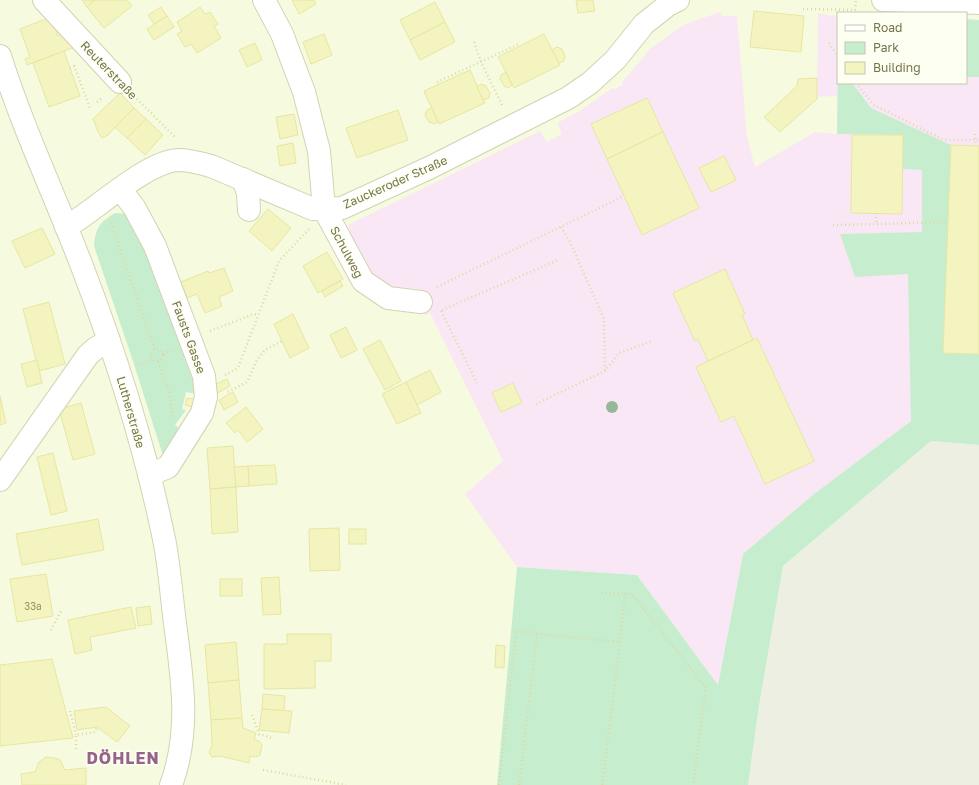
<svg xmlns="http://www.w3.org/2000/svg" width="979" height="785" font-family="'Golos Text',sans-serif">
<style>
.residential{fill:#f6fbdf;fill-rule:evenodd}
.industrial{fill:#eeefe3}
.education{fill:#fae7f6}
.green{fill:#c7edcf}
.building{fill:#f4f4c1;stroke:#e8e6a0}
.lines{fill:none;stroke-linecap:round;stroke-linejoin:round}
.minor-casing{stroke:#d2d3b2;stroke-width:24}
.path{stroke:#dadaa3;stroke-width:2.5;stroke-dasharray:1 3;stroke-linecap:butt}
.minor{stroke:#fff;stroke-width:22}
.tree{fill:#95b998}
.labels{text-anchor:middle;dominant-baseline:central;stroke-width:3;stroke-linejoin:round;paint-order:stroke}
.number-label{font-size:10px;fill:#969466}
.street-label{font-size:12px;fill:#767448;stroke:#fcfff2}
.district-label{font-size:16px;font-weight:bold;letter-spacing:1px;fill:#96648a;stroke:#fcfff2}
</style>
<rect width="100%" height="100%" fill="#fafdeb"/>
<!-- residential -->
<path class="residential" d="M 0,0 L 979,0 L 979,413 L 517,568 L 497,785 L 0,785 ZM 838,13 L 966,13 L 966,83 L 838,83 Z"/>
<!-- industrial -->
<path class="industrial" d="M 931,441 L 979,445 L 979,785 L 748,785 L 759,706 L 783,566 Z"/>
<!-- education -->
<path class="education" d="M 720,12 L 722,16 L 737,16 L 747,137 L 755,167 L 815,132 L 837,134 L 837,96 L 817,97 L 818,13 L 838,17 L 838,83 L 966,83 L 966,19 L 979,20 L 979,413 L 911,421 L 814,494 L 743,554 L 718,685 L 637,575 L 517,567 L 465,494 L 503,461 L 430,313 L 425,315 L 421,302 L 420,289 L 387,286 L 372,275 L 353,242 L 348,225 L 540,131 L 547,142 L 562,134 L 557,123 L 578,112 L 612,88 L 615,89 L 621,86 L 623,84 L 622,82 L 651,48 L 683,25 Z"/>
<!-- green -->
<g class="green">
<path d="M 966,19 L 979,20 L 979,77 L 966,77 Z"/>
<path d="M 838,68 L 838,83 L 852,83 L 871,108 L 951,145 L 943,353 L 979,354 L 979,445 L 931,441 L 783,566 L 759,706 L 748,785 L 497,785 L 517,567 L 637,575 L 718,685 L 743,554 L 814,494 L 911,421 L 908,274 L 855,277 L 840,234 L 922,232 L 922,170 L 903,169 L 903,135 L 837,134 Z"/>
<path d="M 115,213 L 126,214 L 136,221 L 197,382 L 196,394 L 186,392 L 182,409 L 186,410 L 175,425 L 182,430 L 164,459 L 133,361 L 94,246 C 96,227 99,223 115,213 Z"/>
</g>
<!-- building -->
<g class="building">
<path d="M 82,0 L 95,0 L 87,7 Z"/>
<path d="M 95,0 L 127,0 L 132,6 L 104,28 L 87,7 Z"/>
<path d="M 292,0 L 314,0 L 316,4 L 299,14 Z"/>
<path d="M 576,0 L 593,0 L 595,11 L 578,13 Z"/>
<path d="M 435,2 L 445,22 L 410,40 L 400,20 Z"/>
<path d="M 161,7 L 167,16 L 154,24 L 148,15 Z"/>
<path d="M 200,7 L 205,14 L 210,12 L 218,24 L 214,26 L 221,38 L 197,53 L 191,44 L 185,47 L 177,34 L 182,31 L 177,22 Z"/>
<path d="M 754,11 L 804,16 L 801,52 L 750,47 Z"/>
<path d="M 167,16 L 174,27 L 154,40 L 147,29 Z"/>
<path d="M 51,17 L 58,36 L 64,33 L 75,47 L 27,65 L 25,59 L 30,57 L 20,29 Z"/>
<path d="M 445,22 L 455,42 L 420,60 L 410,40 Z"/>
<path d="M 324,34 L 332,55 L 311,64 L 303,42 Z"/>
<path d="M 544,34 L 560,65 L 514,88 L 498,57 Z"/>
<path d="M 255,43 L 262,60 L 247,67 L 239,50 Z"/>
<path d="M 557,47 L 562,49 L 565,56 L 564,61 L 559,63 L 552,50 Z"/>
<path d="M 64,51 L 80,96 L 49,107 L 33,63 Z"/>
<path d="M 470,70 L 485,103 L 439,124 L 424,91 Z"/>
<path d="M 506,72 L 512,85 L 508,88 L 504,86 L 500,79 L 501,75 Z"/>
<path d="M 817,78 L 817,99 L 780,132 L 764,117 L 797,86 L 798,79 Z"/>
<path d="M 481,84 L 486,86 L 490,93 L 489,98 L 483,100 L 477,87 Z"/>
<path d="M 120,93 L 134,108 L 108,135 L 102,138 L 98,132 L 93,119 Z"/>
<path d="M 647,98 L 663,132 L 607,159 L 591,124 Z"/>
<path d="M 134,108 L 146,119 L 127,138 L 115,127 Z"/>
<path d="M 432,108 L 438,122 L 434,124 L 429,122 L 425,115 L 427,110 Z"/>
<path d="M 398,110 L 408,140 L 357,158 L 346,128 Z"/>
<path d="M 294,114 L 298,135 L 280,139 L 276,117 Z"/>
<path d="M 146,119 L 163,135 L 145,155 L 127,138 Z"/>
<path d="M 663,132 L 699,208 L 642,235 L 607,159 Z"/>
<path d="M 852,135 L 903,135 L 902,214 L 851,213 Z"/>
<path d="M 293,143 L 296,163 L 280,166 L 277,146 Z"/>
<path d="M 951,145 L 979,146 L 979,354 L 943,353 Z"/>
<path d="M 724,156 L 736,180 L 711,192 L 699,168 Z"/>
<path d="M 268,209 L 291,228 L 272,251 L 249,231 Z"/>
<path d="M 42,228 L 55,254 L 25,268 L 12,241 Z"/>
<path d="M 327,252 L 343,279 L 318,293 L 303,266 Z"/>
<path d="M 224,268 L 233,291 L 219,297 L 222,306 L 205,313 L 197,294 L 187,298 L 181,282 L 208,271 L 209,273 Z"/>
<path d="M 725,269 L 745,314 L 742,315 L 753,340 L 708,361 L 698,339 L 695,341 L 673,293 Z"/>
<path d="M 340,281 L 343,286 L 325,297 L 322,291 Z"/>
<path d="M 49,302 L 65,364 L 39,371 L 23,309 Z"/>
<path d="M 293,314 L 309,348 L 290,358 L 274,324 Z"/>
<path d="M 346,327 L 357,350 L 341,358 L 330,335 Z"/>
<path d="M 757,338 L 814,461 L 765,484 L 734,416 L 721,422 L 696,367 Z"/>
<path d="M 380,340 L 401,381 L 385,390 L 363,349 Z"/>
<path d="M 37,360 L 42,383 L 27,387 L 21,364 Z"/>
<path d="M 430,370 L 441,392 L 417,405 L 406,382 Z"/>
<path d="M 227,379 L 230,386 L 216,394 L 212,386 Z"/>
<path d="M 406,382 L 421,413 L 397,424 L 382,394 Z"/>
<path d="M 513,383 L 522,403 L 501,412 L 492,393 Z"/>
<path d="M 233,392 L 238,402 L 224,410 L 219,400 Z"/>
<path d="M 0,396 L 6,423 L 0,425 Z"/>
<path d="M 187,398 L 194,399 L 192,407 L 185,405 Z"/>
<path d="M 81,403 L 95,454 L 73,460 L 59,409 Z"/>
<path d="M 246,407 L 263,429 L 247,442 L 238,430 L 235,433 L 226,423 Z"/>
<path d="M 233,446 L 236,487 L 210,489 L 207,448 Z"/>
<path d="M 53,453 L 67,511 L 51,515 L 37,457 Z"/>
<path d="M 275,465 L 277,484 L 249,486 L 248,466 Z"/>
<path d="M 248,466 L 249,486 L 236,487 L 234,467 Z"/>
<path d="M 236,487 L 238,532 L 212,534 L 210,489 Z"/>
<path d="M 98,519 L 104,550 L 22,565 L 16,534 Z"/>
<path d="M 339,528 L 340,570 L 310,571 L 309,529 Z"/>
<rect x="349" y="529" width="17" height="15"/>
<path d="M 46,574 L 53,616 L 17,622 L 10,579 Z"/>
<path d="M 279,577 L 281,614 L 263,615 L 261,578 Z"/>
<rect x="220" y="579" width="22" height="17"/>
<path d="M 150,606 L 152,624 L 138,626 L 136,608 Z"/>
<path d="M 131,607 L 136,628 L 90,637 L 92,650 L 75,654 L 68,620 Z"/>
<path d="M 287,634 L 331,634 L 331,661 L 315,661 L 315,688 L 264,689 L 264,644 L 287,644 Z"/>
<path d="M 236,642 L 239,680 L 208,683 L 205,645 Z"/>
<path d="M 496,645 L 505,646 L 504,668 L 495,667 Z"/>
<path d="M 52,659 L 73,738 L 0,746 L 0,665 Z"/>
<path d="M 239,680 L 242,718 L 211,720 L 208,683 Z"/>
<path d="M 263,694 L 285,696 L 284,711 L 262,709 Z"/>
<path d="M 106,707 L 130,726 L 117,742 L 97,727 L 77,730 L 74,711 Z"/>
<path d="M 262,709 L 292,711 L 289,733 L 259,730 Z"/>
<path d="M 242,718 L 243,728 L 256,733 L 254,740 L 259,741 L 262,745 L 260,755 L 256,757 L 250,756 L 249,763 L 220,756 L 212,757 L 209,752 L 212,745 L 211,720 Z"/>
<path d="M 46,757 L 55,758 L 60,760 L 65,770 L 86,768 L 86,785 L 22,785 L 21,774 L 35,772 L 39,762 Z"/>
</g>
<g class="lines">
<defs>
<g id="minor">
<path d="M 44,0 L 120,82"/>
<path d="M 264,0 L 282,34 L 304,92 L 319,151 L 324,209 L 363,281 L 388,298 L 421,302"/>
<path d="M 883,0 L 979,3"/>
<path d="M 0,56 C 23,129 56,198 83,269 C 117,358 146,450 165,544 C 170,572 172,602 176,631 C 183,683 190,734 171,785"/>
<path d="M 243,179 L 248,193 L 249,210"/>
<path d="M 120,189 L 134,207 L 155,246 L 204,376 L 206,397 L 202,413 L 168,467 L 149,475"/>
<path d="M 66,227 C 95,211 145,162 178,160 C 190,160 200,163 211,166 L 313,209 L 342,208 L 429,168 L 568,98 L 590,83 L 615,60 L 644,24 L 668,5 L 678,0"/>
<path d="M 0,480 L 88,355 L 96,348 L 109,341"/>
</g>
</defs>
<!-- minor casing -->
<use href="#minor" class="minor-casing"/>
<!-- path -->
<g class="path">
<path d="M 803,9 L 855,10 L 856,0"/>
<path d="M 474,42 L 481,62 L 503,107"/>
<path d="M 829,43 L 838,57"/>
<path d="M 70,68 L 74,66 L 90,108"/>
<path d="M 437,82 L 519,44"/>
<path d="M 856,83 L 874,105 L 944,140 L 979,140"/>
<path d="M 134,96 L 176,138"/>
<path d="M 97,102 L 103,97"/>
<path d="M 975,134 L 976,145"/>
<path d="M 876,213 L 876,224 L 948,222"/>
<path d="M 111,223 L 155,349"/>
<path d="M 833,225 L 876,224"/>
<path d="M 561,227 L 570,242 L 604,319 L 605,371"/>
<path d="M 437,287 L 624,196"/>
<path d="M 442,310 L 558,260"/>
<path d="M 441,311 L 477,383"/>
<path d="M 210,331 L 254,314 L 258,315"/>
<circle cx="157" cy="355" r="6"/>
<path d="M 163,354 L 171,350"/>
<path d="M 158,362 L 170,395 L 173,418"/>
<path d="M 139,365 L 151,359"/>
<path d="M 225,375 L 238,368 L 279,261 L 309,229"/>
<path d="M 228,392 L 247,382 L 257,360 L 265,350 L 282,341"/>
<path d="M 536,404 L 605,371 L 619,353 L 652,341"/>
<path d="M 602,593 L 632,594 L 706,688 L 693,785"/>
<path d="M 51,630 L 61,611"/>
<path d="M 70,711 L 76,735"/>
<path d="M 252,715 L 259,734 L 272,738"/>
<path d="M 76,749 L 76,735 L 95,732 L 97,727"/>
<path d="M 263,770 L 346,785"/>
<path d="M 499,785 L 516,631 L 537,634"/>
<path d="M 519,785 L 537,634 L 620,642"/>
<path d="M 602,785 L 620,642 L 625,594"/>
</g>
<!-- minor -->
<use href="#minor" class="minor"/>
</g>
<!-- trees -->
<circle class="tree" cx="612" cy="407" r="6"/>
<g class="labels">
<!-- number labels -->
<g class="number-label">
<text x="33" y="606">33a</text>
</g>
<!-- street labels -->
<g class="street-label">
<text transform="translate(109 70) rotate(46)">Reuterstraße</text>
<text transform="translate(395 182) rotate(-24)">Zauckeroder Straße</text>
<text transform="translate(347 252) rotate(62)">Schulweg</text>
<text transform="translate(189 337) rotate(70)">Fausts Gasse</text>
<text transform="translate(131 412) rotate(74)">Lutherstraße</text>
</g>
<!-- district labels -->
<g class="district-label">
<text x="123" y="758">DÖHLEN</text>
</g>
</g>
<!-- legend -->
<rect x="837" y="12" width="130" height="72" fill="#fcfff2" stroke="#c6c7ae"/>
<rect x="845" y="25" width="20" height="6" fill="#ffffff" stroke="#c6c7ae"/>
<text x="873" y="32" font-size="12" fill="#767448">Road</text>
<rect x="845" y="42" width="20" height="12" fill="#c7edcf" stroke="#c6c7ae"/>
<text x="873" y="52" font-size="12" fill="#767448">Park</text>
<rect x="845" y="62" width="20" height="12" fill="#f4f4c1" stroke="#c6c7ae"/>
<text x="873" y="72" font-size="12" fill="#767448">Building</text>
</svg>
